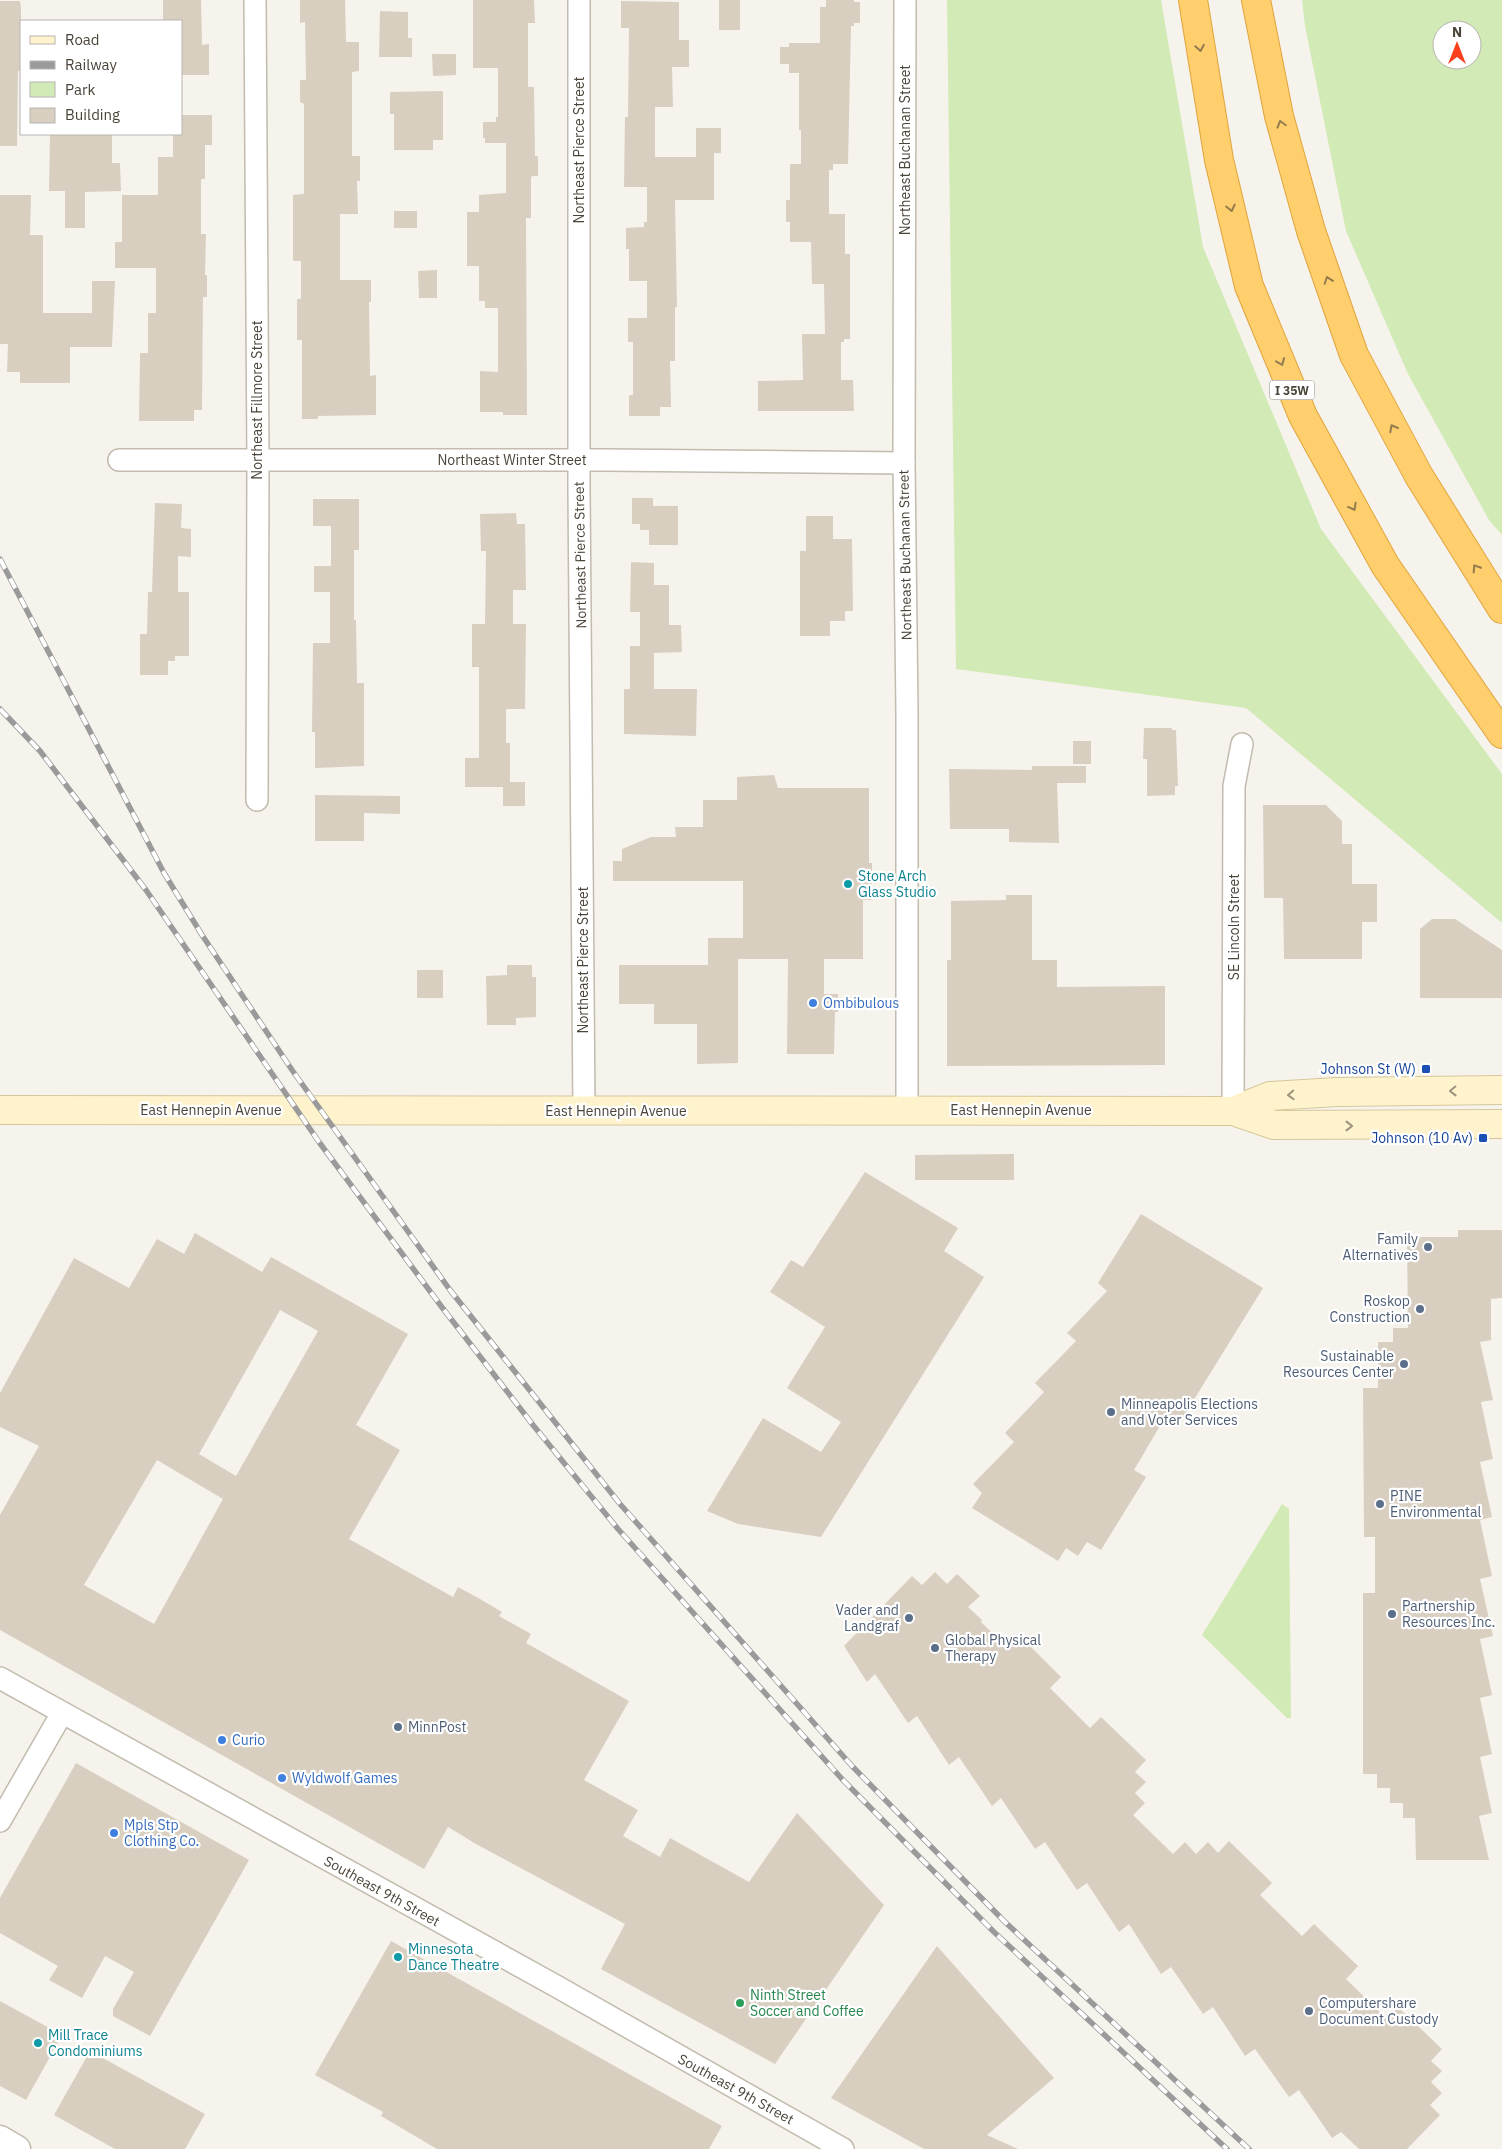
<svg xmlns="http://www.w3.org/2000/svg" width="1502" height="2149" font-family="'IBM Plex Sans',sans-serif">
<style>
.green{fill:#d2eab5;fill-rule:evenodd}
.building{fill:#d8cfc1;fill-rule:evenodd}
.lines{fill:none;stroke-linecap:round;stroke-linejoin:round}
.minor-casing{stroke:#c2bbae;stroke-width:24}
.tertiary-casing{stroke:#c2bbae;stroke-width:29}
.secondary-casing{stroke:#d6c79b;stroke-width:30}
.motorway-casing{stroke:#e0a43c;stroke-width:30}
.minor{stroke:#fff;stroke-width:21}
.tertiary{stroke:#fff;stroke-width:26}
.secondary{stroke:#fff3cd;stroke-width:28}
.motorway{stroke:#ffcf6e;stroke-width:28}
.rail-casing{stroke:#9a9a9a;stroke-width:5.5}
.rail{stroke:#fff;stroke-width:4;stroke-dasharray:11;stroke-linecap:butt}
.oneway{stroke:#937c4e}
.oneway2{stroke:#9c937c}
.culture-dot{fill:#0f9aa8;stroke:#fff;stroke-width:2}
.shop-dot{fill:#3f7fe0;stroke:#fff;stroke-width:2}
.transit-dot{fill:#1a4fb4;stroke:#fff;stroke-width:2}
.service-dot{fill:#5c6f8a;stroke:#fff;stroke-width:2}
.leisure-dot{fill:#2e9e5b;stroke:#fff;stroke-width:2}
.labels{text-anchor:middle;dominant-baseline:central;stroke-width:4.5;stroke-linejoin:round;paint-order:stroke}
.shield{fill:#fff;stroke:#817c74;stroke-width:1}
.shield-label{font-size:12px;font-weight:bold;fill:#4b4439}
.street-label{font-size:14px;fill:#4b4439;stroke:#fff}
.culture-label{font-size:14px;fill:#0d838f;stroke:#fff;text-anchor:start}
.shop-label{font-size:14px;fill:#366cbe;stroke:#fff;text-anchor:start}
.transit-label{font-size:14px;fill:#164399;stroke:#fff;text-anchor:end}
.service-label{font-size:14px;fill:#4e5e75;stroke:#fff;text-anchor:start}
.leisure-label{font-size:14px;fill:#27864d;stroke:#fff;text-anchor:start}
</style>
<rect width="100%" height="100%" fill="#f6f3ec"/>
<!-- green -->
<g class="green">
<path d="M 947,0 L 1161,0 L 1203,247 L 1321,529 L 1502,774 L 1502,923 L 1246,708 L 956,669 Z"/>
<path d="M 1302,0 L 1502,0 L 1502,535 L 1489,520 L 1408,374 L 1346,231 L 1305,26 ZM 1442,30 L 1472,30 L 1472,60 L 1442,60 Z"/>
<path d="M 1282,1504 L 1289,1509 L 1291,1718 L 1287,1718 L 1202,1635 Z"/>
</g>
<!-- building -->
<g class="building">
<path d="M 163,0 L 201,0 L 202,45 L 209,44 L 209,75 L 181,75 L 181,21 L 163,21 Z"/>
<path d="M 300,0 L 345,0 L 346,42 L 359,42 L 359,71 L 352,72 L 352,156 L 360,156 L 360,181 L 357,181 L 358,214 L 340,214 L 340,280 L 371,280 L 371,302 L 369,302 L 370,376 L 376,375 L 376,415 L 318,416 L 318,419 L 302,419 L 302,340 L 297,340 L 297,299 L 301,299 L 301,261 L 293,261 L 293,195 L 304,194 L 304,104 L 300,102 L 300,80 L 306,80 L 305,22 L 300,23 Z"/>
<path d="M 473,0 L 534,0 L 535,23 L 528,23 L 528,87 L 534,87 L 535,156 L 538,156 L 538,176 L 532,176 L 531,178 L 531,218 L 526,218 L 527,415 L 503,415 L 503,412 L 480,412 L 480,371 L 498,372 L 498,308 L 485,308 L 485,301 L 479,301 L 479,266 L 467,266 L 467,212 L 479,212 L 479,195 L 506,193 L 506,143 L 485,143 L 485,138 L 483,138 L 483,122 L 496,122 L 496,117 L 498,117 L 498,68 L 473,68 Z"/>
<rect x="719" y="0" width="21" height="30"/>
<path d="M 826,0 L 854,0 L 854,2 L 860,2 L 860,23 L 854,23 L 854,26 L 851,26 L 848,164 L 833,164 L 833,170 L 829,170 L 829,214 L 845,214 L 845,254 L 850,254 L 850,339 L 844,339 L 844,342 L 841,342 L 841,380 L 853,380 L 854,411 L 758,411 L 758,381 L 803,380 L 802,334 L 825,334 L 824,284 L 812,284 L 811,242 L 790,242 L 790,222 L 786,222 L 786,200 L 790,200 L 790,164 L 801,164 L 801,130 L 799,130 L 799,73 L 789,73 L 789,64 L 780,64 L 780,47 L 789,47 L 789,43 L 820,43 L 820,7 L 826,7 Z"/>
<path d="M 0,1 L 20,1 L 21,8 L 21,71 L 18,71 L 17,146 L 0,146 Z"/>
<path d="M 621,1 L 679,2 L 679,40 L 689,40 L 689,67 L 672,67 L 673,107 L 655,107 L 655,157 L 696,157 L 696,128 L 721,128 L 721,153 L 714,153 L 714,200 L 675,200 L 677,307 L 675,307 L 675,361 L 670,361 L 671,407 L 660,407 L 660,416 L 629,416 L 629,395 L 633,395 L 633,342 L 628,342 L 628,318 L 647,318 L 647,281 L 629,281 L 629,249 L 626,249 L 626,228 L 644,227 L 644,222 L 647,222 L 647,187 L 624,187 L 625,117 L 628,117 L 629,28 L 621,28 Z"/>
<path d="M 380,11 L 408,12 L 408,38 L 412,38 L 412,57 L 379,57 Z"/>
<path d="M 432,54 L 456,54 L 456,75 L 433,76 Z"/>
<path d="M 443,91 L 443,140 L 433,140 L 433,150 L 394,150 L 394,114 L 390,114 L 390,92 Z"/>
<path d="M 181,115 L 212,115 L 212,145 L 205,145 L 205,179 L 201,179 L 201,234 L 206,234 L 205,275 L 207,275 L 207,297 L 203,297 L 202,410 L 194,410 L 194,421 L 139,421 L 140,353 L 148,353 L 148,313 L 156,313 L 156,268 L 115,268 L 115,242 L 122,242 L 122,195 L 158,195 L 158,157 L 173,157 L 173,134 L 181,134 Z"/>
<path d="M 50,134 L 112,134 L 112,163 L 120,163 L 121,191 L 85,192 L 85,228 L 65,228 L 65,191 L 49,191 Z"/>
<path d="M 0,195 L 31,195 L 30,235 L 43,235 L 43,313 L 92,313 L 92,281 L 115,281 L 112,347 L 70,347 L 70,383 L 20,383 L 20,372 L 7,372 L 8,344 L 0,344 Z"/>
<rect x="394" y="211" width="23" height="17"/>
<path d="M 437,270 L 437,298 L 419,298 L 418,271 Z"/>
<path d="M 632,498 L 653,498 L 653,506 L 678,506 L 678,545 L 649,545 L 649,530 L 640,530 L 640,524 L 632,524 Z"/>
<path d="M 313,499 L 359,499 L 359,550 L 354,550 L 354,620 L 356,620 L 357,683 L 364,683 L 364,766 L 315,768 L 315,732 L 312,732 L 313,643 L 330,643 L 330,592 L 314,592 L 314,566 L 331,566 L 331,526 L 313,526 Z"/>
<path d="M 155,503 L 182,504 L 181,528 L 191,529 L 191,557 L 178,556 L 178,592 L 189,592 L 189,656 L 175,656 L 175,661 L 168,661 L 168,675 L 140,675 L 140,634 L 147,634 L 148,592 L 152,592 Z"/>
<path d="M 516,513 L 517,524 L 525,524 L 526,590 L 513,590 L 513,624 L 526,624 L 525,709 L 506,709 L 506,743 L 510,743 L 510,782 L 525,782 L 525,806 L 503,806 L 503,787 L 465,787 L 465,758 L 479,758 L 479,667 L 472,667 L 472,624 L 485,624 L 486,551 L 481,551 L 480,514 Z"/>
<path d="M 806,516 L 833,516 L 833,539 L 852,539 L 853,611 L 845,611 L 845,621 L 830,621 L 830,636 L 800,636 L 800,551 L 806,551 Z"/>
<path d="M 631,562 L 654,563 L 654,585 L 669,585 L 669,625 L 681,625 L 682,652 L 654,653 L 654,689 L 697,689 L 696,736 L 624,734 L 624,689 L 630,689 L 630,646 L 640,646 L 640,612 L 630,612 Z"/>
<path d="M 1144,728 L 1172,728 L 1172,730 L 1176,730 L 1178,786 L 1175,786 L 1175,795 L 1147,796 L 1147,759 L 1143,759 Z"/>
<rect x="1073" y="741" width="18" height="23"/>
<path d="M 1032,766 L 1086,766 L 1086,783 L 1057,783 L 1059,843 L 1009,842 L 1009,829 L 950,829 L 949,769 L 1032,770 Z"/>
<path d="M 774,775 L 778,788 L 869,788 L 869,863 L 872,863 L 872,900 L 863,900 L 863,959 L 824,959 L 824,994 L 838,994 L 838,1012 L 835,1012 L 834,1054 L 787,1054 L 788,959 L 738,959 L 738,1063 L 697,1064 L 697,1024 L 654,1024 L 654,1004 L 619,1004 L 619,965 L 708,965 L 708,938 L 743,938 L 743,881 L 613,881 L 613,861 L 622,861 L 622,849 L 651,837 L 676,837 L 675,827 L 703,827 L 703,800 L 737,800 L 737,777 Z"/>
<path d="M 315,795 L 400,796 L 400,814 L 364,813 L 364,841 L 315,841 Z"/>
<path d="M 1263,805 L 1326,805 L 1342,821 L 1342,844 L 1352,844 L 1352,884 L 1377,884 L 1377,922 L 1362,922 L 1362,959 L 1284,959 L 1283,898 L 1264,898 Z"/>
<path d="M 1006,895 L 1032,895 L 1032,960 L 1057,960 L 1057,987 L 1165,986 L 1165,1065 L 947,1066 L 947,960 L 951,960 L 951,901 L 1006,900 Z"/>
<path d="M 1432,919 L 1455,919 L 1502,950 L 1502,998 L 1420,998 L 1420,929 Z"/>
<path d="M 507,965 L 532,965 L 532,977 L 536,977 L 536,1017 L 516,1018 L 516,1025 L 487,1025 L 486,976 L 507,975 Z"/>
<rect x="417" y="970" width="26" height="28"/>
<path d="M 1014,1154 L 1014,1180 L 915,1180 L 915,1155 Z"/>
<path d="M 865,1172 L 958,1228 L 944,1251 L 984,1277 L 821,1537 L 738,1524 L 707,1511 L 763,1418 L 821,1452 L 841,1422 L 787,1388 L 825,1327 L 770,1292 L 791,1260 L 803,1267 Z"/>
<path d="M 1141,1214 L 1263,1288 L 1177,1427 L 1164,1419 L 1134,1470 L 1146,1477 L 1101,1550 L 1087,1542 L 1078,1556 L 1066,1548 L 1058,1561 L 972,1508 L 982,1493 L 973,1484 L 1014,1442 L 1005,1433 L 1044,1392 L 1035,1383 L 1076,1341 L 1067,1333 L 1107,1291 L 1098,1283 Z"/>
<path d="M 1458,1230 L 1502,1230 L 1502,1298 L 1491,1299 L 1491,1340 L 1480,1342 L 1493,1400 L 1481,1402 L 1493,1459 L 1480,1462 L 1492,1517 L 1480,1520 L 1492,1576 L 1480,1579 L 1493,1636 L 1480,1639 L 1492,1695 L 1480,1698 L 1492,1754 L 1480,1757 L 1492,1813 L 1479,1816 L 1489,1860 L 1416,1860 L 1415,1818 L 1403,1818 L 1403,1803 L 1390,1803 L 1390,1788 L 1377,1788 L 1377,1774 L 1363,1774 L 1363,1593 L 1375,1593 L 1375,1537 L 1364,1537 L 1363,1388 L 1378,1388 L 1378,1342 L 1393,1342 L 1393,1328 L 1408,1328 L 1407,1237 L 1458,1237 Z"/>
<path d="M 195,1233 L 262,1272 L 271,1257 L 408,1334 L 356,1425 L 400,1450 L 349,1539 L 453,1597 L 458,1587 L 480,1599 L 502,1612 L 499,1616 L 531,1634 L 526,1643 L 629,1701 L 584,1780 L 638,1810 L 623,1836 L 660,1857 L 670,1838 L 749,1882 L 797,1813 L 884,1905 L 775,2064 L 601,1969 L 625,1924 L 476,1844 L 448,1827 L 424,1869 L 0,1630 L 0,1515 L 39,1446 L 0,1427 L 0,1393 L 74,1258 L 129,1288 L 157,1239 L 184,1254 ZM 280,1310 L 318,1331 L 236,1476 L 199,1454 ZM 157,1460 L 223,1499 L 154,1624 L 84,1585 Z"/>
<path d="M 935,1572 L 947,1584 L 957,1574 L 980,1596 L 968,1607 L 982,1620 L 981,1622 L 1006,1646 L 1018,1634 L 1061,1677 L 1050,1688 L 1090,1728 L 1101,1717 L 1146,1760 L 1135,1772 L 1146,1782 L 1135,1793 L 1145,1803 L 1133,1815 L 1173,1854 L 1185,1842 L 1196,1854 L 1208,1842 L 1218,1853 L 1229,1841 L 1272,1883 L 1260,1895 L 1302,1936 L 1314,1924 L 1358,1966 L 1346,1979 L 1387,2019 L 1398,2007 L 1442,2049 L 1431,2061 L 1442,2071 L 1431,2082 L 1442,2093 L 1430,2105 L 1440,2115 L 1407,2149 L 1359,2149 L 1341,2132 L 1332,2138 L 1299,2090 L 1289,2097 L 1255,2049 L 1245,2056 L 1213,2007 L 1203,2014 L 1171,1967 L 1161,1974 L 1129,1924 L 1119,1932 L 1087,1883 L 1077,1890 L 1045,1842 L 1035,1849 L 1001,1798 L 992,1806 L 959,1757 L 949,1765 L 917,1716 L 908,1723 L 875,1674 L 867,1682 L 844,1646 L 912,1576 L 922,1585 Z"/>
<path d="M 76,1763 L 249,1860 L 150,2036 L 113,2016 L 113,2009 L 134,1972 L 105,1956 L 82,1998 L 49,1980 L 58,1966 L 0,1933 L 0,1898 Z"/>
<path d="M 391,1941 L 722,2126 L 709,2149 L 437,2149 L 381,2116 L 383,2112 L 315,2075 Z"/>
<path d="M 937,1946 L 1054,2078 L 987,2135 L 1018,2149 L 924,2149 L 831,2098 Z"/>
<path d="M 0,2001 L 62,2035 L 26,2100 L 0,2086 Z"/>
<path d="M 90,2051 L 205,2114 L 185,2149 L 115,2149 L 54,2115 Z"/>
</g>
<g class="lines">
<defs>
<g id="minor">
<path d="M 255,0 L 258,461 L 257,800"/>
<path d="M 579,0 L 579,489 L 584,1111"/>
<path d="M 905,0 L 904,463 L 907,713 L 907,1111"/>
<path d="M 119,460 L 606,460 L 904,463"/>
<path d="M 1233,1111 L 1234,786 L 1242,744"/>
<path d="M 0,1678 L 556,1986 L 843,2149"/>
<path d="M 0,1821 L 62,1713"/>
</g>
<path id="tertiary" d="M 0,2139 L 17,2149"/>
<g id="secondary">
<path d="M 0,1110 L 1233,1111 L 1274,1125 L 1502,1124"/>
<path d="M 1233,1111 L 1270,1096 L 1337,1092 L 1502,1090"/>
</g>
<g id="motorway">
<path d="M 1193,0 L 1219,160 L 1249,286 L 1303,416 L 1385,565 L 1502,734"/>
<path d="M 1256,0 L 1279,116 L 1311,231 L 1354,355 L 1419,476 L 1502,609"/>
</g>
</defs>
<!-- minor casing -->
<use href="#minor" class="minor-casing"/>
<!-- tertiary casing -->
<use href="#tertiary" class="tertiary-casing"/>
<!-- secondary casing -->
<use href="#secondary" class="secondary-casing"/>
<!-- motorway casing -->
<use href="#motorway" class="motorway-casing"/>
<!-- minor -->
<use href="#minor" class="minor"/>
<!-- tertiary -->
<use href="#tertiary" class="tertiary"/>
<!-- secondary -->
<use href="#secondary" class="secondary"/>
<!-- motorway -->
<use href="#motorway" class="motorway"/>
<defs>
<g id="rail">
<path d="M 0,559 L 164,873 L 202,935 L 292,1070 L 450,1290 L 620,1504 L 852,1766 L 1005,1922 L 1249,2149"/>
<path d="M 0,709 L 40,751 L 146,890 L 319,1142 L 441,1306 L 533,1425 L 618,1529 L 842,1779 L 994,1932 L 1227,2149"/>
</g>
</defs>
<!-- rail casing -->
<use href="#rail" class="rail-casing"/>
<!-- rail -->
<use href="#rail" class="rail"/>
</g>
<!-- one-way arrows -->
<defs><path id="oneway-chevron" d="M-2-3.5L2.5 0L-2 3.5" fill="none" stroke-width="1.6" stroke-linecap="round" stroke-linejoin="round" transform="scale(1.25)"/></defs>
<g class="oneway">
<use href="#oneway-chevron" transform="translate(1200 48) rotate(80)"/>
<use href="#oneway-chevron" transform="translate(1281 124) rotate(-106)"/>
<use href="#oneway-chevron" transform="translate(1231 208) rotate(77)"/>
<use href="#oneway-chevron" transform="translate(1328 280) rotate(-109)"/>
<use href="#oneway-chevron" transform="translate(1281 362) rotate(68)"/>
<use href="#oneway-chevron" transform="translate(1393 428) rotate(-118)"/>
<use href="#oneway-chevron" transform="translate(1353 507) rotate(61)"/>
<use href="#oneway-chevron" transform="translate(1476 568) rotate(-122)"/>
</g>
<g class="oneway2">
<use href="#oneway-chevron" transform="translate(1453 1091) rotate(179)"/>
<use href="#oneway-chevron" transform="translate(1291 1095) rotate(177)"/>
<use href="#oneway-chevron" transform="translate(1349 1126)"/>
</g>
<!-- markers -->
<g class="culture-dot">
<circle cx="848" cy="884" r="5"/>
<circle cx="398" cy="1957" r="5"/>
<circle cx="38" cy="2043" r="5"/>
</g>
<g class="shop-dot">
<circle cx="813" cy="1003" r="5"/>
<circle cx="222" cy="1740" r="5"/>
<circle cx="282" cy="1778" r="5"/>
<circle cx="114" cy="1833" r="5"/>
</g>
<g class="transit-dot">
<rect x="1421" y="1064" width="10" height="10" rx="2.5"/>
<rect x="1478" y="1133" width="10" height="10" rx="2.5"/>
</g>
<g class="service-dot">
<circle cx="1428" cy="1247" r="5"/>
<circle cx="1420" cy="1309" r="5"/>
<circle cx="1404" cy="1364" r="5"/>
<circle cx="1111" cy="1412" r="5"/>
<circle cx="1380" cy="1504" r="5"/>
<circle cx="1392" cy="1614" r="5"/>
<circle cx="909" cy="1618" r="5"/>
<circle cx="935" cy="1648" r="5"/>
<circle cx="398" cy="1727" r="5"/>
<circle cx="1309" cy="2011" r="5"/>
</g>
<circle class="leisure-dot" cx="740" cy="2003" r="5"/>
<g class="labels">
<!-- shield labels -->
<rect class="shield" x="1269.5" y="380.5" width="45" height="19" rx="4"/>
<g class="shield-label">
<text x="1292" y="390">I 35W</text>
</g>
<!-- street labels -->
<g class="street-label">
<text transform="translate(579 150) rotate(-90)">Northeast Pierce Street</text>
<text transform="translate(905 150) rotate(-90)">Northeast Buchanan Street</text>
<text transform="translate(257 400) rotate(-90)">Northeast Fillmore Street</text>
<text x="512" y="460">Northeast Winter Street</text>
<text transform="translate(580 555) rotate(-91)">Northeast Pierce Street</text>
<text transform="translate(905 555) rotate(-91)">Northeast Buchanan Street</text>
<text transform="translate(1234 927) rotate(-90)">SE Lincoln Street</text>
<text transform="translate(583 960) rotate(-90)">Northeast Pierce Street</text>
<text x="211" y="1110">East Hennepin Avenue</text>
<text x="1021" y="1110">East Hennepin Avenue</text>
<text x="616" y="1111">East Hennepin Avenue</text>
<text transform="translate(382 1891) rotate(29)">Southeast 9th Street</text>
<text transform="translate(736 2089) rotate(29)">Southeast 9th Street</text>
</g>
<!-- culture labels -->
<g class="culture-label">
<text x="858" y="876">Stone Arch<tspan x="858" dy="16">Glass Studio</tspan></text>
<text x="408" y="1949">Minnesota<tspan x="408" dy="16">Dance Theatre</tspan></text>
<text x="48" y="2035">Mill Trace<tspan x="48" dy="16">Condominiums</tspan></text>
</g>
<!-- shop labels -->
<g class="shop-label">
<text x="823" y="1003">Ombibulous</text>
<text x="232" y="1740">Curio</text>
<text x="292" y="1778">Wyldwolf Games</text>
<text x="124" y="1825">Mpls Stp<tspan x="124" dy="16">Clothing Co.</tspan></text>
</g>
<!-- transit labels -->
<g class="transit-label">
<text x="1416" y="1069">Johnson St (W)</text>
<text x="1473" y="1138">Johnson (10 Av)</text>
</g>
<!-- service labels -->
<g class="service-label">
<text x="1418" y="1239" text-anchor="end">Family<tspan x="1418" dy="16">Alternatives</tspan></text>
<text x="1410" y="1301" text-anchor="end">Roskop<tspan x="1410" dy="16">Construction</tspan></text>
<text x="1394" y="1356" text-anchor="end">Sustainable<tspan x="1394" dy="16">Resources Center</tspan></text>
<text x="1121" y="1404">Minneapolis Elections<tspan x="1121" dy="16">and Voter Services</tspan></text>
<text x="1390" y="1496">PINE<tspan x="1390" dy="16">Environmental</tspan></text>
<text x="1402" y="1606">Partnership<tspan x="1402" dy="16">Resources Inc.</tspan></text>
<text x="899" y="1610" text-anchor="end">Vader and<tspan x="899" dy="16">Landgraf</tspan></text>
<text x="945" y="1640">Global Physical<tspan x="945" dy="16">Therapy</tspan></text>
<text x="408" y="1727">MinnPost</text>
<text x="1319" y="2003">Computershare<tspan x="1319" dy="16">Document Custody</tspan></text>
</g>
<!-- leisure labels -->
<g class="leisure-label">
<text x="750" y="1995">Ninth Street<tspan x="750" dy="16">Soccer and Coffee</tspan></text>
</g>
</g>
<!-- legend -->
<rect x="20" y="20" width="162" height="115" fill="#ffffff" stroke="#b7b4b0"/>
<rect x="30" y="36" width="25" height="8" fill="#fff3cd" stroke="#b7b4b0"/>
<text x="65" y="45" font-size="15" fill="#4b4439">Road</text>
<rect x="30" y="61" width="25" height="8" fill="#9a9a9a" stroke="#b7b4b0"/>
<text x="65" y="70" font-size="15" fill="#4b4439">Railway</text>
<rect x="30" y="82" width="25" height="15" fill="#d2eab5" stroke="#b7b4b0"/>
<text x="65" y="95" font-size="15" fill="#4b4439">Park</text>
<rect x="30" y="108" width="25" height="15" fill="#d8cfc1" stroke="#b7b4b0"/>
<text x="65" y="120" font-size="15" fill="#4b4439">Building</text>
<!-- north arrow -->
<g transform="translate(1457 45)"><circle r="24" fill="#ffffff" stroke="#b7b4b0"/>
<path d="M0-4L9 19L0 12L-9 19Z" fill="#fc3f1d"/>
<text y="-8" font-size="14" font-weight="bold" text-anchor="middle" fill="#4b4439">N</text>
</g>
</svg>
